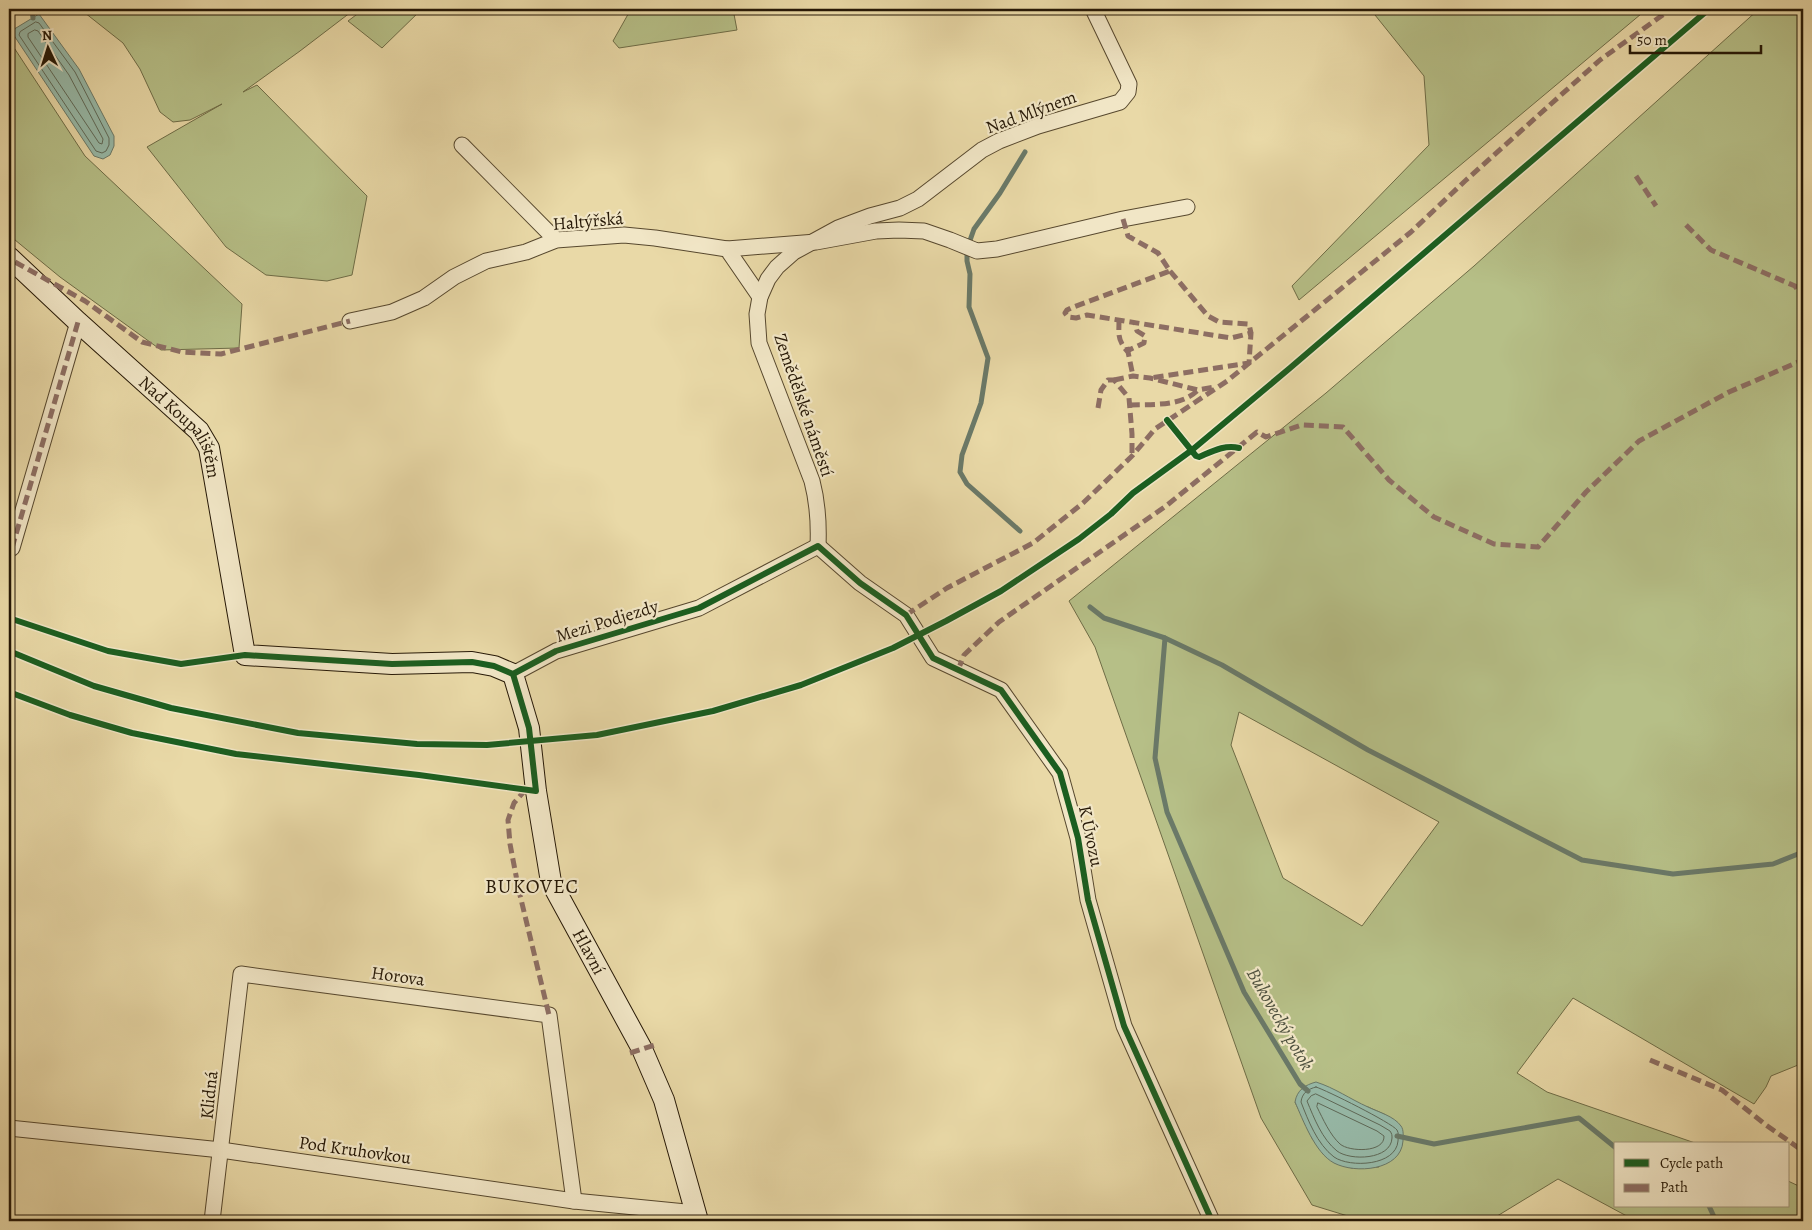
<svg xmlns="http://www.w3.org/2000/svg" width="1812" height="1230" font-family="Alegreya,serif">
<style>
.green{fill:#b6bf87;stroke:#6e6c46;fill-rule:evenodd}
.water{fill:#97baa9;stroke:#6a7968}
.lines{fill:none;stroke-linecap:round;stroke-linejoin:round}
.shore{stroke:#5e6958;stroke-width:1}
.stream{stroke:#6a7968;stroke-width:5}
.street-casing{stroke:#57482e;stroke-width:17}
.secondary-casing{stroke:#261806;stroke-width:22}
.street{stroke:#f1e6c6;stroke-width:15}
.secondary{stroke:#f1e6c6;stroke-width:20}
.quiet{stroke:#8d6e63;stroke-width:5;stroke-dasharray:10 5;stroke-linecap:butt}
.cycleway-casing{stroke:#f1e6c6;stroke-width:9}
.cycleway{stroke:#1b5e20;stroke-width:6}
.labels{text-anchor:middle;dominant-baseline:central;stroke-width:4.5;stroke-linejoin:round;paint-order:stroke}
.street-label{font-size:18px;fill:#261806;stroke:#f1e6c6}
.water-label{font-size:19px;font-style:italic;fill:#4e513f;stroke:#f1e6c6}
.quarter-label{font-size:20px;letter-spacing:1px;fill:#261806;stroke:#f1e6c6}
</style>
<rect width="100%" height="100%" fill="#e9d9a7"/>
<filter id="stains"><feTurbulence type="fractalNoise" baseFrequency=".004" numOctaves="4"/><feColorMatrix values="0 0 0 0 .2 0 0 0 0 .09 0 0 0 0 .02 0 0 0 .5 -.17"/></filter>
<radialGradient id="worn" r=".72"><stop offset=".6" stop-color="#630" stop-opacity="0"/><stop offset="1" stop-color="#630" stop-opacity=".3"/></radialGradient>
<!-- green -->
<g class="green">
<path d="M 80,9 L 355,9 L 300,51 L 243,92 L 257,85 L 367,196 L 352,275 L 327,281 L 266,275 L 226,247 L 147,147 L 222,104 L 190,120 L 173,122 L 160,112 L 140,69 L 123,43 Z"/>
<path d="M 364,9 L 422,9 L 382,48 L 348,21 Z"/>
<path d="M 631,9 L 733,9 L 737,30 L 619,48 L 613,41 Z"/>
<path d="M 1383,9 L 1647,9 L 1299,300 L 1292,286 L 1429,145 L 1424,76 L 1375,15 Z"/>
<path d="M 1759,9 L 1803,9 L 1803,1063 L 1771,1076 L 1766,1087 L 1754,1104 L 1573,998 L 1517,1073 L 1547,1092 L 1698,1144 L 1616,1144 L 1616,1206 L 1788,1206 L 1788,1181 L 1803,1188 L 1803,1221 L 1636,1221 L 1558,1179 L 1489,1221 L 1364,1221 L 1312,1205 L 1261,1118 L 1095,647 L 1069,601 L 1326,393 L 1474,266 ZM 1239,712 L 1439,822 L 1362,926 L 1283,878 L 1231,745 ZM 1295,1102 L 1368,1107 L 1386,1115 L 1379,1167 L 1351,1168 L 1313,1140 Z"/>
<path d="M 9,40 L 85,156 L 242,304 L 239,348 L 161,350 L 60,277 L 9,235 Z"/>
</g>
<!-- water -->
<g class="water">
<path d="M 39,14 L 79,69 L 114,136 L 114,146 L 110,155 L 103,159 L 94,156 L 11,31 Z"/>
<path d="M 1316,1082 C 1335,1088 1350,1099 1368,1107 C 1378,1112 1394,1116 1401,1126 C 1404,1130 1403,1136 1403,1141 C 1401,1171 1355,1174 1334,1163 C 1315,1153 1303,1120 1295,1102 C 1297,1090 1305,1085 1316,1082 Z"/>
</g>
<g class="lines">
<!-- shore -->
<g class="shore">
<path d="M 36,22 L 39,23 L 75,72 L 109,138 L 109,145 L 106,151 L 102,153 L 96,151 L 19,35 L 20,32 Z"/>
<path d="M 35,30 L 38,31 L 69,75 L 103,139 L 102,144 L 99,143 L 28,37 L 28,34 Z"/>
<path d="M 1316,1087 C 1326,1090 1392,1123 1397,1130 C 1399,1133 1398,1137 1398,1141 C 1396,1166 1350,1168 1334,1157 C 1317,1144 1308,1120 1301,1102 C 1302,1093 1308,1089 1316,1087 Z"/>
<path d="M 1316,1094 L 1380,1125 C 1383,1127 1387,1129 1390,1131 C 1392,1134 1392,1135 1392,1138 C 1391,1160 1350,1161 1337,1151 C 1322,1139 1314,1118 1307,1101 L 1311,1096 Z"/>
<path d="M 1318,1103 L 1377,1131 L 1384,1136 C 1385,1153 1349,1152 1340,1144 C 1330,1135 1323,1119 1317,1107 Z"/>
</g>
<!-- stream -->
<g class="stream">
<path d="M 32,9 L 33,18"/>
<path d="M 1020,531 L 967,484 L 960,472 L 962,455 L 981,403 L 988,358 L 969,307 L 970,274 L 967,261 L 967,249 L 974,229 L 1000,193 L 1025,152"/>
<path d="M 1090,607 L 1104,618 L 1165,638 L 1222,665 L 1368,750 L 1582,860 L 1673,874 L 1773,864 L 1803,852"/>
<path d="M 1165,638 L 1155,758 L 1167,812 L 1244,992 L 1300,1084 L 1308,1091"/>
<path d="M 1397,1136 L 1434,1144 L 1579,1118 L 1616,1148"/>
<path d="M 1709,1206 L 1716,1221"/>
</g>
<defs>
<g id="street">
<path d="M 462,145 L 556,240"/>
<path d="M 727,249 L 816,242 L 876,231 L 899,230 L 924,231 L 950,240 L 977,251 L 997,249 L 1123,219 L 1187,207"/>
<path d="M 350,321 L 392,312 L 424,298 L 454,277 L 486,261 L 526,252 L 556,240 L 624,235 L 655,238 L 727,249 L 760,297"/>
<path d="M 818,546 L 860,583 L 906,615 L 933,658 L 1001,690 L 1060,773 L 1078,838 L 1088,900 L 1124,1026 L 1212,1221"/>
<path d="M 818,546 C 819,523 818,504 812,481 L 759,343 L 757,314 L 760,297 L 768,279 L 777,267 L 794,252 L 838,228 L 870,216 L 900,208 L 918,199 L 982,150 L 999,141 L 1038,126 L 1120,102 L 1128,92 L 1129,84 L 1093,9"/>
<path d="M 12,548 L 78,322"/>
<path d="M 513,674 L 556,651 L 699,608 L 818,546"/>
<path d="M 9,1128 L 221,1150 L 574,1201 L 696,1213"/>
<path d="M 212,1221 L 241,974 L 549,1015 L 574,1201"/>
</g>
<g id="secondary">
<path id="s1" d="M 9,257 L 78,322 L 199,431 L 209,448 L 245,655 L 392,664 L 472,662 L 494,666 L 513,674 L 529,728 L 536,791 L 551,882 L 642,1049 L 664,1100 L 698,1221"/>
</g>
</defs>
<!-- street casing -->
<use href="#street" class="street-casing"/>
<!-- secondary casing -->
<use href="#secondary" class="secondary-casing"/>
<!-- street -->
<use href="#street" class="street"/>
<!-- secondary -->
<use href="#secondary" class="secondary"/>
<!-- quiet -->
<g class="quiet">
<path d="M 1636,176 L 1656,206"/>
<path d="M 1123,219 L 1128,236 L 1158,253 L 1170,271 L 1071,308 L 1067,310 L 1065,313 L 1068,317 L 1076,318 L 1087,315 L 1231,338 L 1251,333 L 1249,363 L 1150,378"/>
<path d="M 1686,225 L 1711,250 L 1795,286 L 1803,298"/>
<path d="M 15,262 L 85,301 L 142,342 L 182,352 L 221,354 L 350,321"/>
<path d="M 1170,271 L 1208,316 L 1219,322 L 1249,324 L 1251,333"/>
<path d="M 1119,320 C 1119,335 1117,339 1127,351 L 1144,343 L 1145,336 L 1137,331 L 1135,323"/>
<path d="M 1127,347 L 1133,376"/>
<path d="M 1114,380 L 1133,376 L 1150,378 L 1198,390 L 1215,387"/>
<path d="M 1130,405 C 1152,404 1181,407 1198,390"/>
<path d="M 1098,408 L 1101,390 L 1108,380 L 1114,380 L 1129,398 L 1132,434 L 1132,456"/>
<path d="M 12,548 L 78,322"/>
<path d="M 906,615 L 947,588 L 1033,543 L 1083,503 L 1132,456 L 1155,429 L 1227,381 L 1411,232 L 1465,181 L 1600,60 L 1671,9"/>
<path d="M 958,670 L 964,655 L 999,622 L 1166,506 L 1257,432 L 1266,437 L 1302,425 L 1343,427 L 1389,480 L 1434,517 L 1494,544 L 1538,547 L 1586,492 L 1639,441 L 1729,392 L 1803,360"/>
<path d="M 526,789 L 514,803 L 508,820 L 510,844 L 519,891 L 549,1015"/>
<path d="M 630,1053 L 658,1044"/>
<path d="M 1650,1060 L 1722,1090 L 1766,1125 L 1803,1151"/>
</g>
<defs>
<g id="cycleway">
<path d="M 1167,420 L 1196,456 L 1199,457 C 1211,452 1225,444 1239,448"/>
<path d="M 9,618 L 108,651 L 181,664 L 245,655 L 392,664 L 472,662 L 494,666 L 513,674 L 556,651 L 699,608 L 818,546 L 860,583 L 906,615 L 933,658 L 1001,690 L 1060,773 L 1078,838 L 1088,900 L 1124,1026 L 1212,1221"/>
<path d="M 9,651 L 94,686 L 171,708 L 298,733 L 417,744 L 487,745 L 597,735 L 713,711 L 801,685 L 893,648 L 946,621 L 1001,591 L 1079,539 L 1111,514 L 1133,493 L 1192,450 L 1290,368 L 1709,9"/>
<path d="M 9,692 L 70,715 L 132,733 L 236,754 L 419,775 L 536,791 L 529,728 L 513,674"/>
</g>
</defs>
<!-- cycleway casing -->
<use href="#cycleway" class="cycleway-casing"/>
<!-- cycleway -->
<use href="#cycleway" class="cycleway"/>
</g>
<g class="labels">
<!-- street labels -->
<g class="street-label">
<text transform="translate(1031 112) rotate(-20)">Nad Mlýnem</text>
<text transform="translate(588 221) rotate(-5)">Haltýřská</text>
<text transform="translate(804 405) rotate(71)">Zemědělské náměstí</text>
<text stroke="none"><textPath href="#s1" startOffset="244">Nad Koupalištěm</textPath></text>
<text transform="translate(607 621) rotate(-17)">Mezi Podjezdy</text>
<text transform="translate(1091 836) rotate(78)">K Úvozu</text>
<text stroke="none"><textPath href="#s1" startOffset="1049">Hlavní</textPath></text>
<text transform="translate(398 976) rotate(8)">Horova</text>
<text transform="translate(209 1095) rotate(-84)">Klidná</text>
<text transform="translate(355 1150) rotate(8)">Pod Kruhovkou</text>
</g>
<!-- water labels -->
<g class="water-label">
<text transform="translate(1280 1019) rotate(60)">Bukovecký potok</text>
</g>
<!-- quarter labels -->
<g class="quarter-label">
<text x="532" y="886">BUKOVEC</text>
</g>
</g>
<!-- margin -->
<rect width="1812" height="1230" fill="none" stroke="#e9d9a7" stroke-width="30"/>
<rect x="10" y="10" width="1792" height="1210" fill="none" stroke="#261806" stroke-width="2.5"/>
<rect x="15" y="15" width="1782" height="1200" fill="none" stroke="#261806"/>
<!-- legend -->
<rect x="1614" y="1142" width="175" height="65" fill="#f1e6c6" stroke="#a09479"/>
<rect x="1624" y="1159" width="25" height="8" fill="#1b5e20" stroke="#a09479"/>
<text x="1660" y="1168" font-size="15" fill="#261806">Cycle path</text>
<rect x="1624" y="1184" width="25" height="8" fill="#8d6e63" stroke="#a09479"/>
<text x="1660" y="1192" font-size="15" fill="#261806">Path</text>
<!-- north arrow -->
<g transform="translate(48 48) rotate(356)" stroke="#f1e6c6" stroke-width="4" paint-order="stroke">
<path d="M0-4L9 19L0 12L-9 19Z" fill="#261806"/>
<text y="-8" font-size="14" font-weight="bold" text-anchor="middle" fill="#261806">N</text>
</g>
<!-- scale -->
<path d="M1630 45v8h131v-8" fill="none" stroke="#261806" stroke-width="2.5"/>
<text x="1637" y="45" font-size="15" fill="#261806" stroke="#f1e6c6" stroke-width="4" paint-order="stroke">50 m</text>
<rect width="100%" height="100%" filter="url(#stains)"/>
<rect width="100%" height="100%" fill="url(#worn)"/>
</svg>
